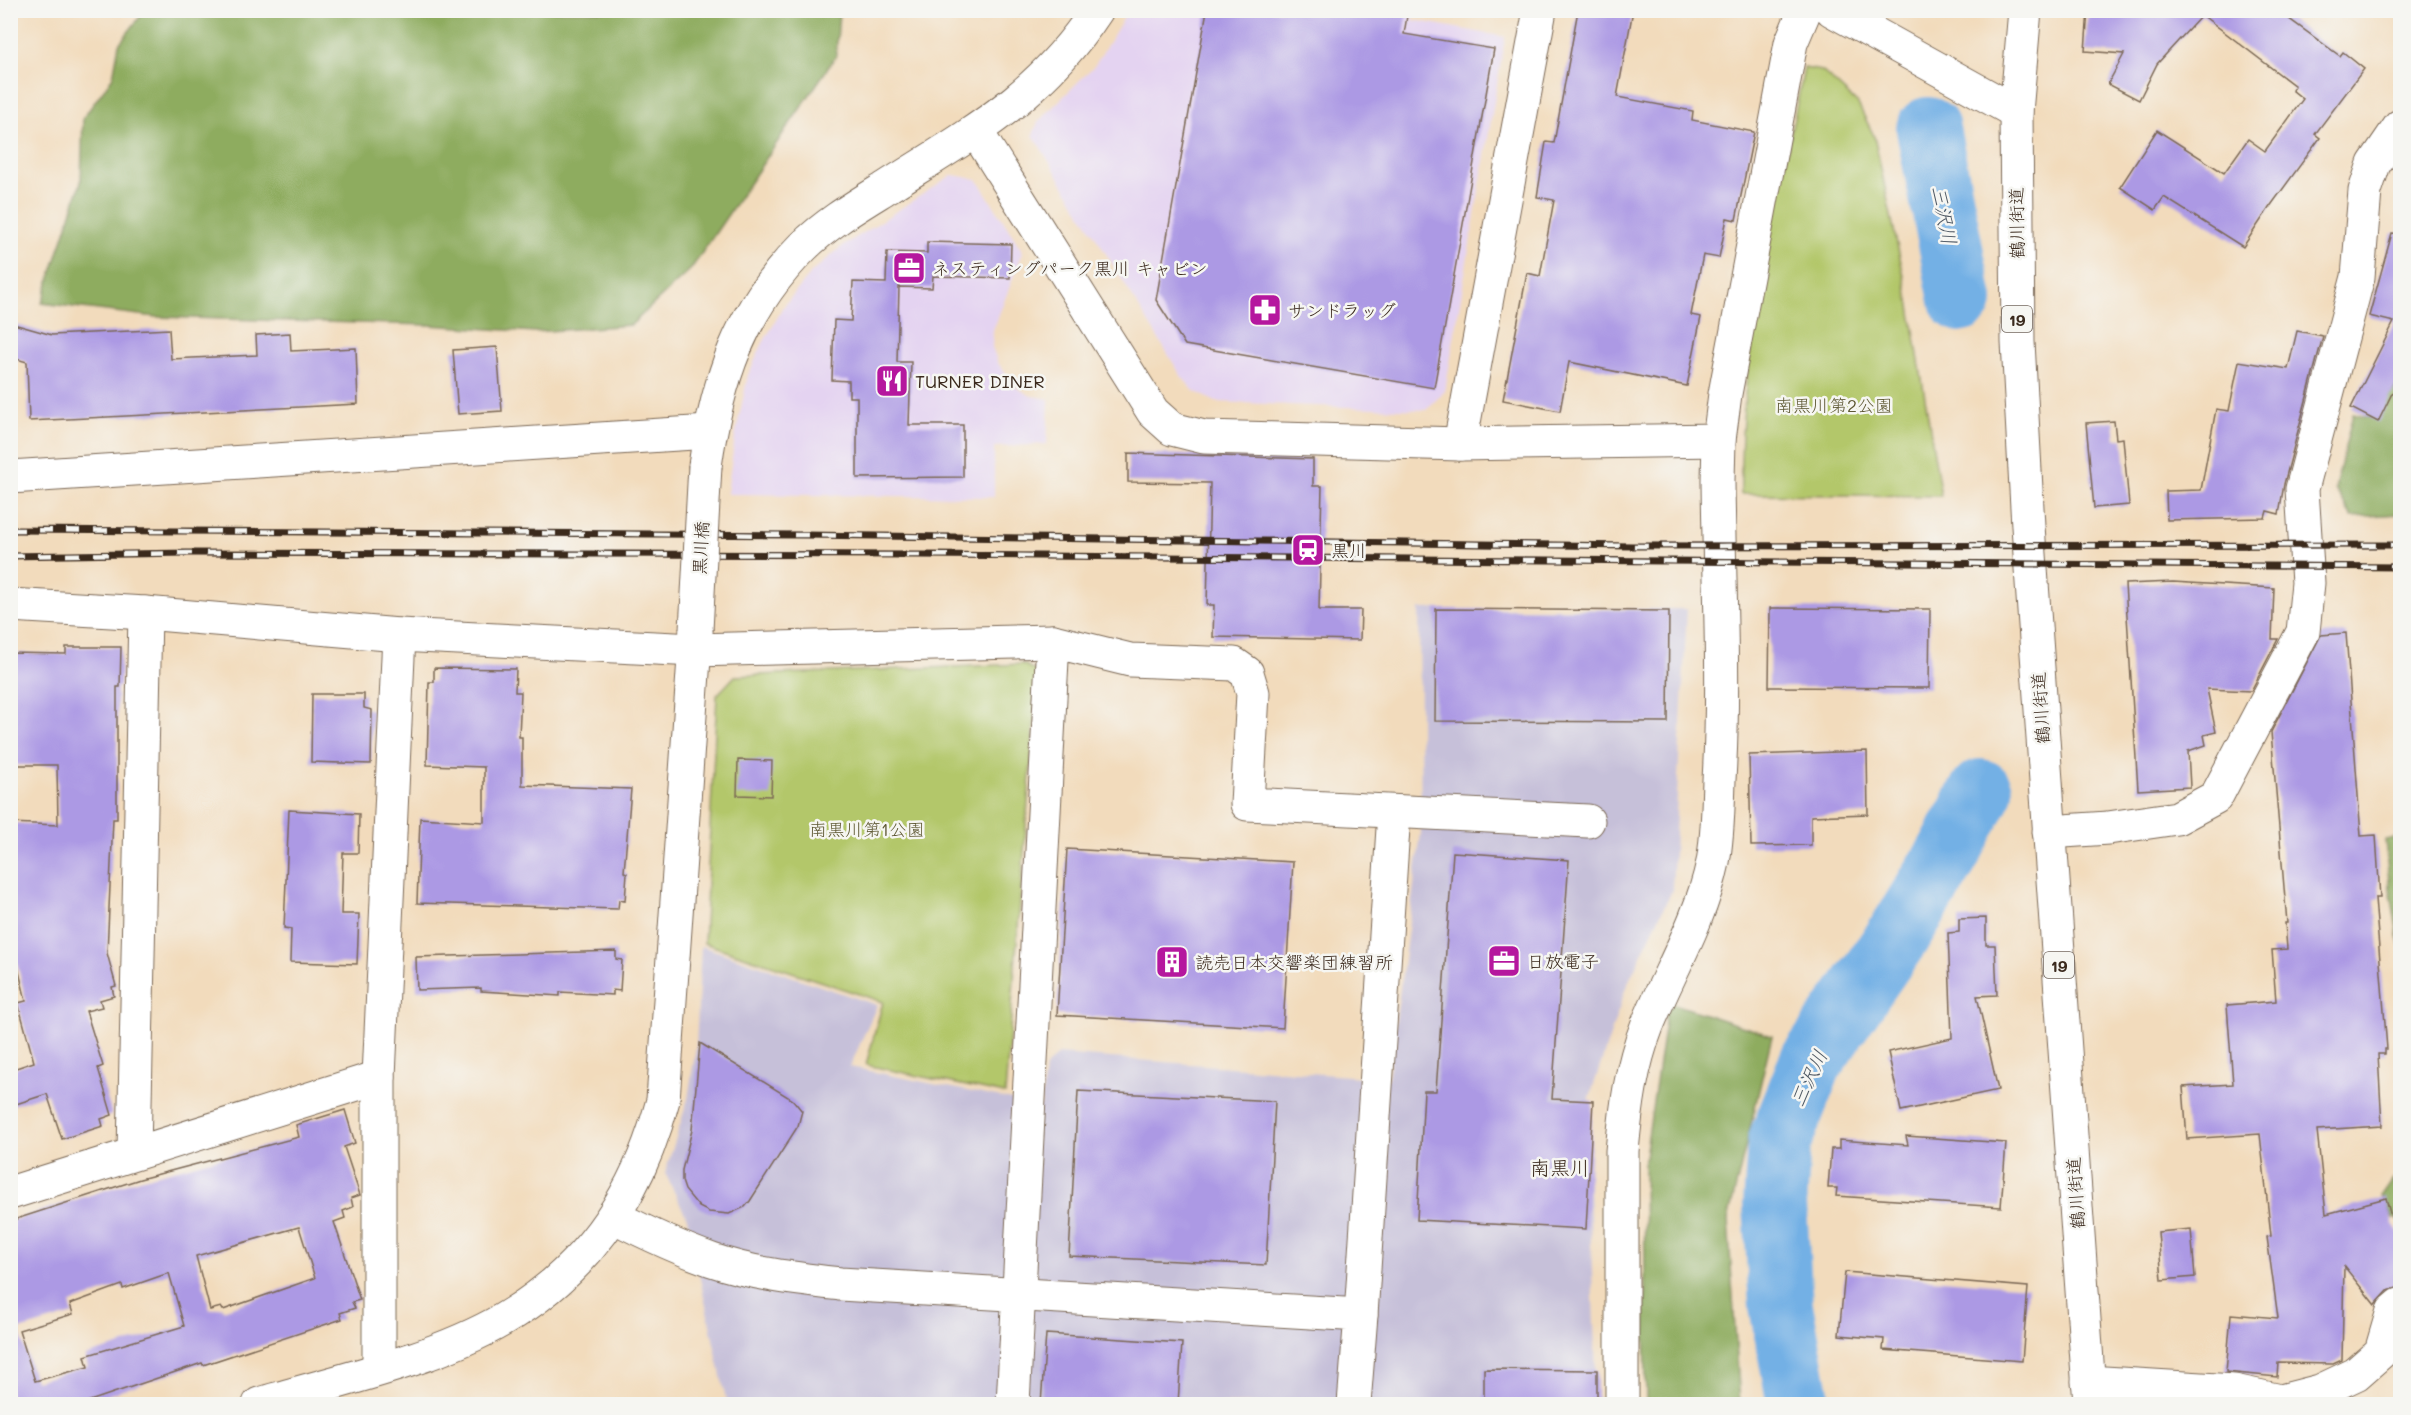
<svg xmlns="http://www.w3.org/2000/svg" width="2411" height="1415" font-family="Mali,'Klee One',sans-serif">
<style>
.built{fill:#e4d3f1}
.industrial{fill:#c6c0d9}
.green{fill:#b3c76a;stroke:#777844;stroke-width:1.5}
.forest{fill:#8eac5e;stroke:#646b3e;stroke-width:1.5}
.lines{fill:none;stroke-linecap:round;stroke-linejoin:round}
.river{stroke:#73b0e5;stroke-width:64}
.building{fill:#ac99e4;fill-rule:evenodd}
.minor-casing{stroke:#7b6855;stroke-width:35}
.tertiary-casing{stroke:#7b6855;stroke-width:35}
.secondary-casing{stroke:#7b6855;stroke-width:35}
.primary-casing{stroke:#7b6855;stroke-width:35}
.minor{stroke:#fff;stroke-width:33}
.tertiary{stroke:#fff;stroke-width:33}
.secondary{stroke:#fff;stroke-width:33}
.primary{stroke:#fff;stroke-width:33}
.rail-casing{stroke:#3b2a1e;stroke-width:7}
.rail{stroke:#f6f6f2;stroke-width:4.5;stroke-dasharray:14;stroke-linecap:butt}
.tertiary-bridge-casing{stroke:#7b6855;stroke-width:35;stroke-linecap:butt}
.tertiary-bridge{stroke:#fff;stroke-width:33}
.labels{text-anchor:middle;dominant-baseline:central;stroke-width:5;stroke-linejoin:round;paint-order:stroke}
.shield{fill:#f6f6f2;stroke:#73675e;stroke-width:1.5}
.shield-label{font-size:16px;font-weight:bold;fill:#3b2a1e}
.street-label{font-size:18px;fill:#3b2a1e;stroke:#f6f6f2}
.poi-label{font-size:18px;fill:#3b2a1e;stroke:#f6f6f2;text-anchor:start}
.park-label{font-size:18px;fill:#5f5935;stroke:#f6f6f2}
.water-label{font-size:20px;font-style:italic;fill:#4f5964;stroke:#f6f6f2}
.neighbourhood-label{font-size:20px;fill:#3b2a1e;stroke:#f6f6f2}
</style>
<rect width="100%" height="100%" fill="#f6f6f2"/>
<filter id="ink" filterUnits="userSpaceOnUse"><feTurbulence type="fractalNoise" baseFrequency=".0167" numOctaves="2"/><feDisplacementMap in="SourceGraphic" scale="12" xChannelSelector="R" yChannelSelector="G"/><feConvolveMatrix kernelMatrix="1 2 1 2 8 2 1 2 1" color-interpolation-filters="sRGB"/></filter>
<filter id="wash" filterUnits="userSpaceOnUse"><feTurbulence type="fractalNoise" baseFrequency=".008" numOctaves="4" result="noise"/><feDisplacementMap in="SourceGraphic" scale="24" xChannelSelector="R" yChannelSelector="G"/><feGaussianBlur stdDeviation="1.35" result="paint"/><feColorMatrix in="noise" values="0 0 0 0 0 0 0 0 0 0 0 0 0 0 0 0 0 1.4 0 .05"/><feComposite in="paint" operator="in"/></filter>
<g filter="url(#wash)">
<rect width="100%" height="100%" fill="#f2dbbc"/>
<!-- built -->
<g class="built">
<path d="M 1128,11 L 1415,11 L 1413,20 L 1505,37 L 1445,391 L 1426,410 L 1216,402 L 1194,391 L 1182,377 L 1033,135 L 1038,122 L 1095,65 Z"/>
<path d="M 952,175 L 977,179 L 1023,252 L 993,330 L 992,347 L 998,363 L 1016,387 L 1031,396 L 1049,399 L 1047,444 L 994,447 L 994,497 L 727,494 L 735,437 L 748,375 L 763,343 L 784,306 L 812,272 L 840,248 Z"/>
</g>
<!-- industrial -->
<path class="industrial" d="M 1419,609 L 1687,609 L 1672,890 L 1626,987 L 1586,1109 L 1597,1404 L 727,1404 L 687,1218 L 665,1173 L 688,1099 L 696,1047 L 701,946 L 877,1005 L 850,1067 L 1041,1106 L 1045,1068 L 1058,1054 L 1388,1079 L 1421,833 Z"/>
<!-- green -->
<g class="green">
<path d="M 1804,68 L 1822,71 L 1858,104 L 1874,136 L 1909,300 L 1941,496 L 1741,494 C 1738,351 1777,208 1804,68 Z"/>
<path d="M 1024,664 L 1038,673 L 1005,1094 L 866,1065 L 883,1002 L 704,943 L 717,695 L 735,676 Z"/>
</g>
<!-- forest -->
<g class="forest">
<path d="M 141,11 L 839,11 L 836,56 L 691,269 L 631,325 L 535,332 L 428,325 L 156,317 L 42,303 L 81,182 L 83,118 L 113,77 L 119,44 L 143,13 Z"/>
<path d="M 2400,381 L 2400,514 L 2352,517 L 2335,489 L 2353,414 L 2374,419 Z"/>
<path d="M 2400,837 L 2400,947 L 2389,882 L 2385,840 Z"/>
<path d="M 1668,1002 L 1772,1036 L 1728,1220 L 1740,1404 L 1646,1404 L 1644,1163 Z"/>
<path d="M 2393,1180 L 2400,1181 L 2400,1218 L 2393,1218 L 2382,1196 Z"/>
</g>
<g class="lines">
<!-- river -->
<g class="river">
<path d="M 1928,129 L 1961,300"/>
<path d="M 1799,1404 L 1781,1306 L 1775,1205 L 1779,1143 L 1811,1062 L 1898,936 L 1948,854 L 1981,791"/>
</g>
</g>
<g id="blocks">
<!-- building -->
<g class="building">
<path d="M 1207,10 L 1408,10 L 1404,34 L 1494,49 L 1434,388 L 1185,345 L 1156,300 Z"/>
<path d="M 1578,10 L 1633,10 L 1617,97 L 1693,111 L 1692,120 L 1754,132 L 1736,220 L 1727,218 L 1719,258 L 1703,255 L 1691,315 L 1701,317 L 1687,386 L 1569,362 L 1560,411 L 1503,400 L 1527,273 L 1540,276 L 1554,200 L 1537,197 L 1546,142 L 1554,143 Z"/>
<path d="M 2088,10 L 2277,10 L 2340,56 L 2343,52 L 2364,69 L 2315,134 L 2320,138 L 2269,208 L 2243,247 L 2164,197 L 2155,210 L 2120,187 L 2157,130 L 2224,173 L 2248,139 L 2265,151 L 2303,99 L 2292,90 L 2295,86 L 2202,15 L 2157,64 L 2139,100 L 2108,84 L 2124,54 L 2085,51 Z"/>
<path d="M 2392,233 L 2400,234 L 2400,377 L 2378,422 L 2351,408 L 2394,322 L 2369,316 Z"/>
<path d="M 927,242 L 1011,244 L 1010,278 L 933,276 L 932,288 L 899,287 L 897,362 L 911,362 L 909,425 L 963,425 L 963,477 L 857,478 L 857,397 L 849,397 L 849,381 L 832,380 L 834,320 L 851,321 L 853,282 L 886,283 L 887,252 L 927,253 Z"/>
<path d="M 10,323 L 52,335 L 169,329 L 171,359 L 257,355 L 256,335 L 290,333 L 291,351 L 356,348 L 358,404 L 29,421 L 27,362 L 10,357 Z"/>
<path d="M 2297,331 L 2323,336 L 2284,484 L 2279,514 L 2267,511 L 2265,518 L 2167,520 L 2166,491 L 2201,490 L 2216,409 L 2229,411 L 2239,361 L 2288,369 Z"/>
<path d="M 497,347 L 502,411 L 458,414 L 453,350 Z"/>
<path d="M 2114,421 L 2116,439 L 2123,438 L 2129,505 L 2094,508 L 2086,423 Z"/>
<path d="M 1128,453 L 1313,459 L 1313,486 L 1322,486 L 1319,610 L 1361,610 L 1360,640 L 1213,637 L 1214,605 L 1207,605 L 1210,483 L 1128,482 Z"/>
<path d="M 2173,582 L 2274,588 L 2272,639 L 2278,639 L 2251,691 L 2207,689 L 2216,732 L 2204,735 L 2206,745 L 2188,751 L 2190,787 L 2138,790 L 2125,584 Z"/>
<path d="M 1770,608 L 1930,609 L 1929,688 L 1769,687 Z"/>
<path d="M 1436,609 L 1669,611 L 1668,722 L 1435,721 Z"/>
<path d="M 2346,633 L 2361,836 L 2376,835 L 2380,898 L 2375,898 L 2387,1049 L 2385,1049 L 2385,1054 L 2378,1054 L 2382,1126 L 2317,1130 L 2326,1214 L 2386,1198 L 2393,1224 L 2400,1234 L 2400,1287 L 2388,1291 L 2375,1305 L 2344,1266 L 2342,1360 L 2333,1364 L 2278,1363 L 2277,1377 L 2226,1372 L 2231,1314 L 2278,1318 L 2267,1237 L 2271,1236 L 2260,1134 L 2187,1139 L 2183,1087 L 2233,1084 L 2227,1005 L 2276,1001 L 2272,950 L 2287,949 L 2285,923 L 2287,923 L 2271,732 L 2321,635 Z"/>
<path d="M 66,647 L 121,647 L 120,687 L 117,687 L 117,819 L 113,819 L 107,953 L 116,986 L 112,987 L 114,996 L 100,1000 L 102,1007 L 86,1011 L 103,1066 L 98,1068 L 112,1115 L 101,1119 L 103,1126 L 62,1139 L 47,1094 L 10,1106 L 10,1070 L 34,1062 L 18,1003 L 26,1001 L 10,934 L 10,823 L 58,825 L 57,765 L 14,765 L 10,653 L 66,654 Z"/>
<path d="M 434,668 L 516,669 L 515,692 L 521,692 L 519,737 L 522,737 L 522,785 L 631,789 L 624,872 L 627,873 L 625,901 L 619,900 L 618,909 L 417,903 L 420,818 L 484,822 L 484,767 L 427,765 L 429,682 L 434,682 Z"/>
<path d="M 312,694 L 364,694 L 364,708 L 372,710 L 371,764 L 311,762 Z"/>
<path d="M 1867,751 L 1868,814 L 1811,816 L 1811,845 L 1751,846 L 1749,755 Z"/>
<path d="M 738,760 L 772,761 L 771,796 L 737,795 Z"/>
<path d="M 289,810 L 359,814 L 358,853 L 343,853 L 341,914 L 359,914 L 357,964 L 290,962 L 291,929 L 284,928 Z"/>
<path d="M 1067,849 L 1293,862 L 1283,1028 L 1057,1015 Z"/>
<path d="M 1453,852 L 1569,860 L 1552,1099 L 1593,1101 L 1586,1229 L 1417,1220 L 1424,1091 L 1436,1091 Z"/>
<path d="M 1986,918 L 1986,945 L 1995,945 L 1997,995 L 1977,996 L 1998,1090 L 1901,1111 L 1888,1052 L 1952,1038 L 1948,933 L 1959,932 L 1959,919 Z"/>
<path d="M 616,951 L 616,959 L 622,960 L 620,991 L 613,990 L 613,995 L 560,992 L 560,996 L 481,991 L 481,988 L 417,990 L 416,957 Z"/>
<path d="M 700,1043 L 793,1100 L 802,1111 L 798,1126 L 750,1201 L 745,1207 L 729,1214 L 709,1212 L 699,1207 L 685,1190 L 682,1181 L 682,1170 L 692,1130 Z"/>
<path d="M 1078,1091 L 1275,1101 L 1266,1265 L 1069,1256 Z"/>
<path d="M 345,1110 L 355,1143 L 344,1147 L 360,1195 L 351,1198 L 353,1207 L 343,1211 L 345,1218 L 334,1222 L 360,1300 L 352,1302 L 355,1308 L 340,1313 L 342,1319 L 203,1365 L 202,1363 L 81,1404 L 10,1404 L 10,1221 L 140,1179 L 299,1137 L 296,1125 ZM 299,1227 L 315,1278 L 223,1310 L 221,1307 L 210,1310 L 196,1256 ZM 169,1273 L 184,1326 L 85,1356 L 88,1367 L 35,1381 L 19,1330 L 73,1314 L 70,1304 L 122,1285 L 123,1289 Z"/>
<path d="M 1906,1136 L 2006,1143 L 2001,1207 L 1836,1196 L 1837,1188 L 1828,1188 L 1831,1149 L 1839,1149 L 1839,1140 L 1908,1145 Z"/>
<path d="M 2191,1229 L 2195,1277 L 2162,1280 L 2158,1232 Z"/>
<path d="M 1845,1272 L 2028,1287 L 2022,1361 L 1883,1350 L 1884,1339 L 1839,1335 Z"/>
<path d="M 1046,1334 L 1182,1343 L 1178,1404 L 1041,1404 Z"/>
<path d="M 1484,1369 L 1597,1370 L 1597,1404 L 1484,1404 Z"/>
</g>
</g>
</g>
<g filter="url(#ink)">
<use href="#blocks" fill-opacity="0" stroke="#7b6855" stroke-width="1.5"/>
<g class="lines">
<defs>
<g id="minor">
<path d="M 976,131 L 1153,412 L 1172,429 L 1204,437 L 1460,444 L 1719,440 L 1725,394 L 1791,43 L 1805,10"/>
<path d="M 1460,444 L 1540,10"/>
<path d="M 10,477 L 709,432"/>
<path d="M 10,605 L 145,613 L 399,635 L 695,650 L 1053,641 L 1130,660 L 1234,664 L 1247,673 L 1253,693 L 1247,804 L 1588,821"/>
<path d="M 2049,832 L 2108,828 L 2177,818 L 2216,797 L 2303,632 L 2308,583 L 2302,489 L 2358,277 L 2365,191 L 2374,164 L 2400,126"/>
<path d="M 134,1153 L 145,613"/>
<path d="M 10,1193 L 379,1077"/>
<path d="M 379,1368 L 379,1077 L 399,635"/>
<path d="M 2088,1382 L 2234,1391 L 2281,1401 L 2320,1391 L 2356,1374 L 2381,1352 L 2393,1311 L 2400,1305"/>
<path d="M 1013,1404 L 1053,641"/>
<path d="M 1622,1404 L 1622,1151 C 1626,1108 1631,1067 1647,1026 C 1669,972 1701,920 1713,862 C 1718,835 1718,807 1719,780 C 1725,681 1719,580 1718,480 L 1719,440"/>
</g>
<g id="tertiary">
<path d="M 705,466 C 717,381 740,310 803,247 C 827,223 858,205 887,187 C 972,133 1040,97 1097,10"/>
<path d="M 615,1217 C 646,1233 678,1248 712,1260 C 753,1274 798,1279 840,1284 L 1361,1315 L 1354,1404"/>
<path d="M 1361,1315 L 1394,813"/>
<path d="M 259,1404 C 337,1381 434,1360 504,1319 C 589,1269 639,1193 663,1100 L 696,630"/>
</g>
<path id="secondary" d="M 1832,10 L 2016,112"/>
<path id="primary" d="M 2025,10 L 2016,112 L 2018,342 L 2028,526 L 2090,1404"/>
</defs>
<!-- minor casing -->
<use href="#minor" class="minor-casing"/>
<!-- tertiary casing -->
<use href="#tertiary" class="tertiary-casing"/>
<!-- secondary casing -->
<use href="#secondary" class="secondary-casing"/>
<!-- primary casing -->
<use href="#primary" class="primary-casing"/>
<!-- minor -->
<use href="#minor" class="minor"/>
<!-- tertiary -->
<use href="#tertiary" class="tertiary"/>
<!-- secondary -->
<use href="#secondary" class="secondary"/>
<!-- primary -->
<use href="#primary" class="primary"/>
<defs>
<g id="rail">
<path d="M 10,530 L 805,535 L 1633,546 L 2400,545"/>
<path d="M 10,556 L 187,553 L 918,555 L 2400,567"/>
</g>
</defs>
<!-- rail casing -->
<use href="#rail" class="rail-casing"/>
<!-- rail -->
<use href="#rail" class="rail"/>
<defs>
<path id="tertiary-bridge" d="M 696,630 L 705,466"/>
</defs>
<!-- tertiary-bridge casing -->
<use href="#tertiary-bridge" class="tertiary-bridge-casing"/>
<!-- tertiary-bridge -->
<use href="#tertiary-bridge" class="tertiary-bridge"/>
</g>
</g>
<!-- icons -->
<defs>
<symbol id="office-square" viewBox="-11 -11 22 22"><rect x="-9" y="-9" width="18" height="18" rx="4" fill="#b5179e" stroke="#f6f6f2"/><path d="M-6-3h4V-5.5h4V-3h4V5H-6ZM-1-4.5V-3h2v-1.5ZM-6 0V1H6V0Z" fill="#fff"/></symbol>
<symbol id="pharmacy-square" viewBox="-11 -11 22 22"><rect x="-9" y="-9" width="18" height="18" rx="4" fill="#b5179e" stroke="#f6f6f2"/><path d="M-2-6h4v4h4v4h-4v4h-4v-4h-4v-4h4Z" fill="#fff"/></symbol>
<symbol id="restaurant-square" viewBox="-11 -11 22 22"><rect x="-9" y="-9" width="18" height="18" rx="4" fill="#b5179e" stroke="#f6f6f2"/><path d="M-5-6h1v4h1v-4h1v4h1v-4h1v5L-1.5 .5V6h-2V.5L-5-1ZM5-6V6H3V1.5H1.5Q1.5-4 5-6Z" fill="#fff"/></symbol>
<symbol id="station-square" viewBox="-11 -11 22 22"><rect x="-9" y="-9" width="18" height="18" rx="4" fill="#b5179e" stroke="#f6f6f2"/><path d="M-3-6H3Q5-6 5-4V2Q5 4 3 4L4.5 6H3L1.5 4h-3L-3 6H-4.5L-3 4Q-5 4-5 2V-4Q-5-6-3-6ZM-3.5-4v3h7v-3ZM-3.5 1v1.5H-2V1ZM2 1v1.5H3.5V1Z" fill="#fff"/></symbol>
<symbol id="building-square" viewBox="-11 -11 22 22"><rect x="-9" y="-9" width="18" height="18" rx="4" fill="#b5179e" stroke="#f6f6f2"/><path d="M-4-6H4V6H1V3H-1V6H-4ZM-2.5-4.3h1.7v1.8h-1.7ZM.8-4.3h1.7v1.8H.8ZM-2.5-1h1.7V.8h-1.7ZM.8-1h1.7V.8H.8Z" fill="#fff"/></symbol>
</defs>
<g fill-rule="evenodd">
<use href="#office-square" x="890" y="249" width="38" height="38"/>
<use href="#pharmacy-square" x="1246" y="291" width="38" height="38"/>
<use href="#restaurant-square" x="873" y="362" width="38" height="38"/>
<use href="#station-square" x="1289" y="531" width="38" height="38"/>
<use href="#office-square" x="1485" y="942" width="38" height="38"/>
<use href="#building-square" x="1153" y="943" width="38" height="38"/>
</g>
<g class="labels">
<!-- shield labels -->
<g class="shield">
<rect x="2002" y="306" width="30" height="26" rx="4.5"/>
<rect x="2044" y="952" width="30" height="26" rx="4.5"/>
</g>
<g class="shield-label">
<text x="2017" y="319">19</text>
<text x="2059" y="965">19</text>
</g>
<!-- street labels -->
<g class="street-label">
<text transform="translate(2016 223) rotate(-91)">鶴川街道</text>
<text transform="translate(700 548) rotate(-87)">黒川橋</text>
<text transform="translate(2040 708) rotate(-94)">鶴川街道</text>
<text transform="translate(2075 1193) rotate(-94)">鶴川街道</text>
</g>
<!-- poi labels -->
<g class="poi-label">
<text x="932" y="268">ネスティングパーク黒川 キャビン</text>
<text x="1288" y="310">サンドラッグ</text>
<text x="915" y="381">TURNER DINER</text>
<text x="1331" y="550">黒川</text>
<text x="1527" y="961">日放電子</text>
<text x="1195" y="962">読売日本交響楽団練習所</text>
</g>
<!-- park labels -->
<g class="park-label">
<text x="1834" y="405">南黒川第2公園</text>
<text x="867" y="829">南黒川第1公園</text>
</g>
<!-- water labels -->
<g class="water-label">
<text transform="translate(1945 215) rotate(79)">三沢川</text>
<text transform="translate(1808 1078) rotate(-65)">三沢川</text>
</g>
<!-- neighbourhood labels -->
<g class="neighbourhood-label">
<text x="1560" y="1167">南黒川</text>
</g>
</g>
<!-- margin -->
<rect width="2411" height="1415" fill="none" stroke="#f6f6f2" stroke-width="36"/>
</svg>
